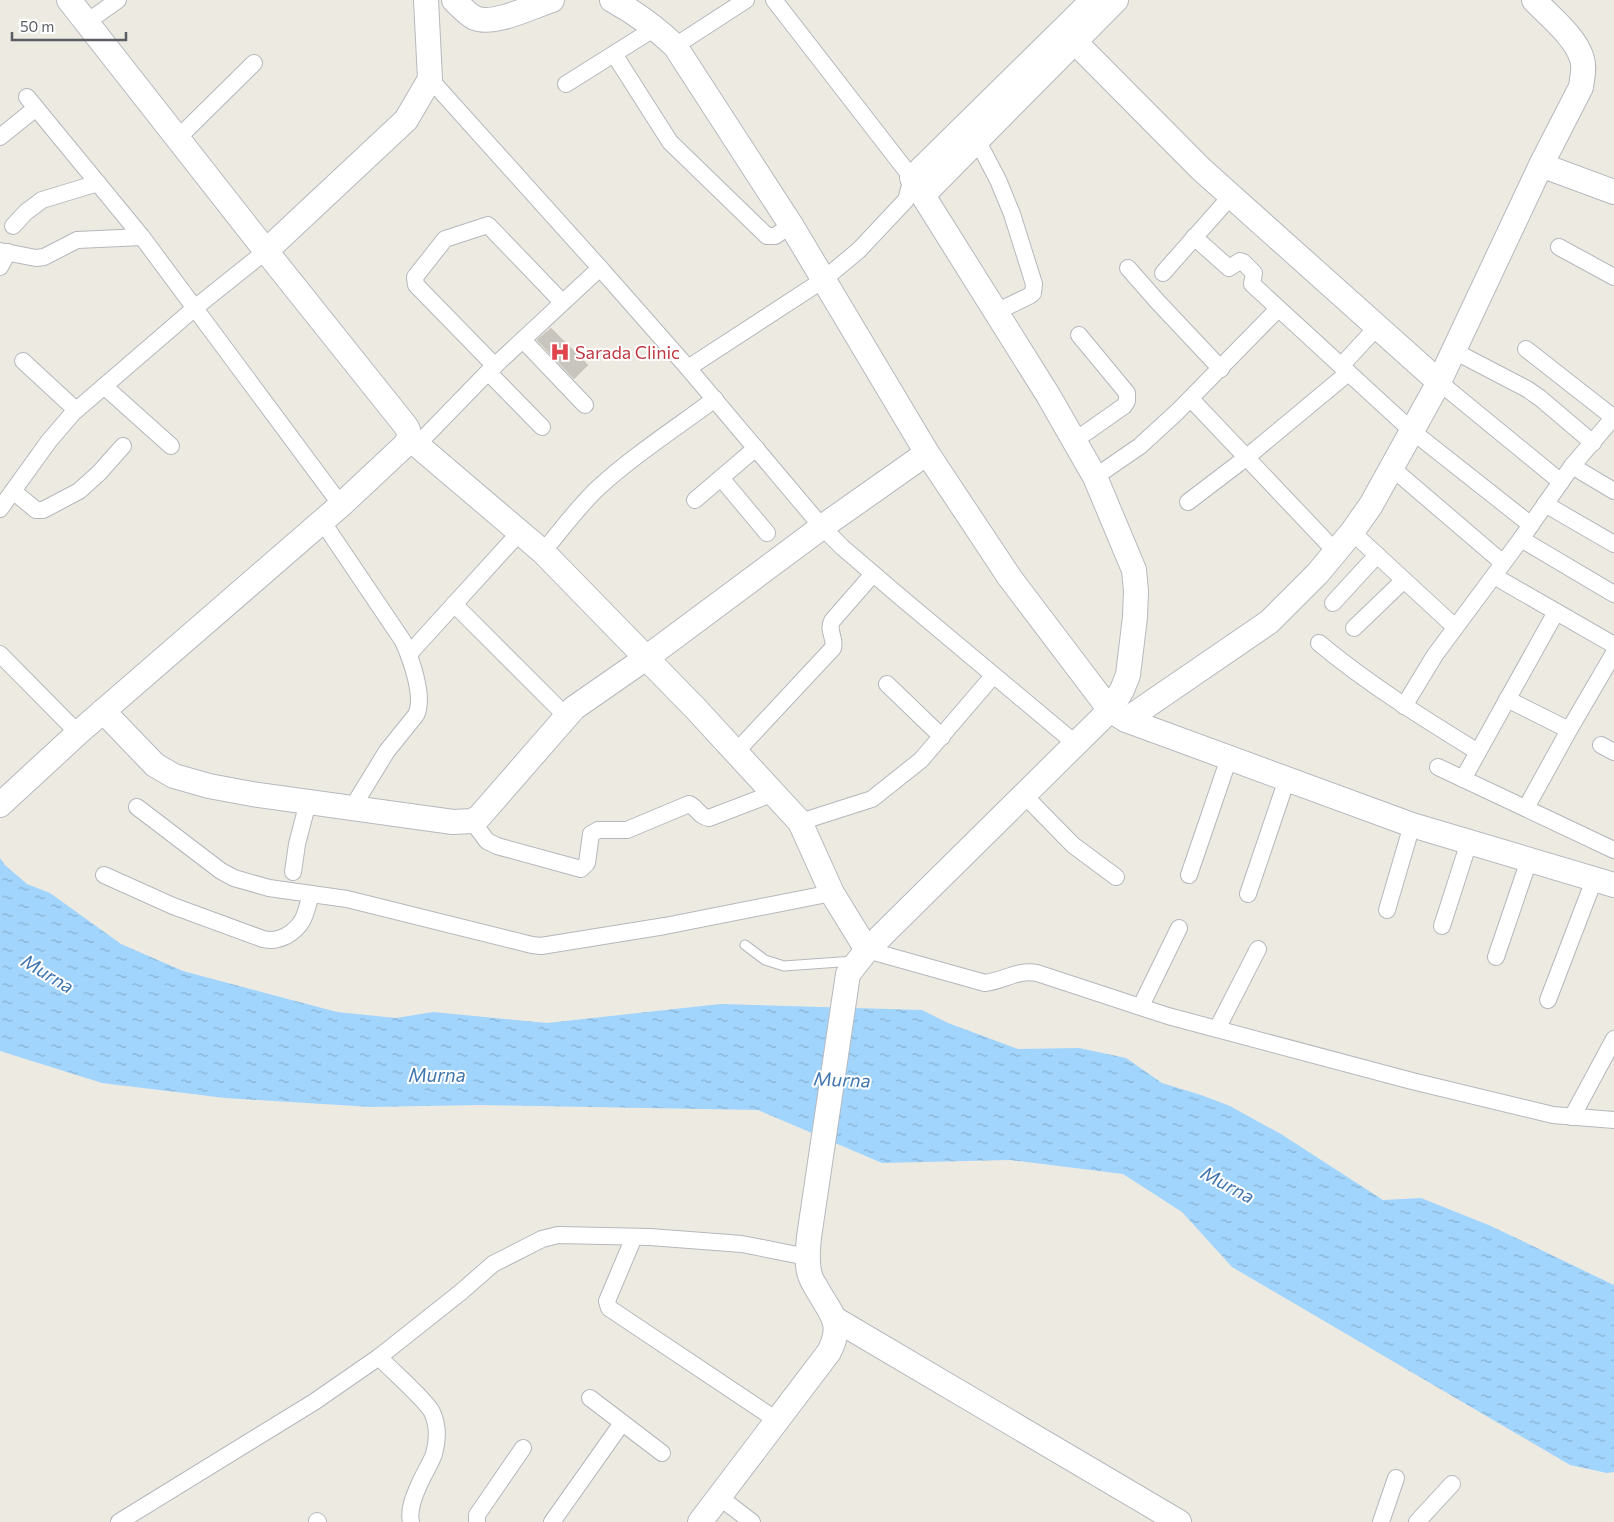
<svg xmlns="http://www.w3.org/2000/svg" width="1614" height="1522" font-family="Commissioner,sans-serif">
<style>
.water{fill:url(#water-ripples)}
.building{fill:#c8c5bf;stroke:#d1ccc0}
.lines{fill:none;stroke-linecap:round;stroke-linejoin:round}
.lane-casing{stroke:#b4b8bc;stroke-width:11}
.street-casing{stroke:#b4b8bc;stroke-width:18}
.secondary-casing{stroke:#b5b9be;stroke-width:26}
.lane{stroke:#fff;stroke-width:9}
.street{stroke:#fff;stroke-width:16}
.secondary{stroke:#fff;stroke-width:24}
.labels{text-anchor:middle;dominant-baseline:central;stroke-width:4;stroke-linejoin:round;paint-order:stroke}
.health-label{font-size:18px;fill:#be3a42;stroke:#fff;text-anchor:start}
.water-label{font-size:19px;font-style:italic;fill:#4075ae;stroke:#fff}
</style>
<defs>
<pattern id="water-ripples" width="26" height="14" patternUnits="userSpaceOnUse" patternTransform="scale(1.25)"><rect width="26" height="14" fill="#a2d5fd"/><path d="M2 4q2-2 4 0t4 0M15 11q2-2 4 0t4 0" fill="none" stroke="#87b0d0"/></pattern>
</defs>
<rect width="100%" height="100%" fill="#edeae2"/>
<!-- water -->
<path class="water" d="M 0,858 L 5,865 L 27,884 L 50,893 L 121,944 L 183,971 L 337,1012 L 396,1018 L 433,1012 L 547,1023 L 720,1004 L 922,1010 L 948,1023 L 1018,1049 L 1079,1048 L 1126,1058 L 1162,1083 L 1201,1095 L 1230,1106 L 1257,1121 L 1281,1134 L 1383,1200 L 1421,1198 L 1491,1226 L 1614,1285 L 1614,1472 L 1607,1473 L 1570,1465 L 1232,1267 L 1182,1212 L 1123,1174 L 1009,1160 L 882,1163 L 758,1110 L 480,1105 L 371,1107 L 225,1098 L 102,1083 L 0,1051 Z"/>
<!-- building -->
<path class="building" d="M 551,328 L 588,365 L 574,379 L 537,340 Z"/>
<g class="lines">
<defs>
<path id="lane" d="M 745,945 L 765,960 L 784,966 L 854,961"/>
<g id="street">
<path d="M 87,22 L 118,0"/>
<path d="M 675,46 L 746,0"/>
<path d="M 614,54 L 670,142 L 767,236 L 775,236 L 791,225"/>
<path d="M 566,84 L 655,28"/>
<path d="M 27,97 L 142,237 L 341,505"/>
<path d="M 0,137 L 36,108"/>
<path d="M 178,138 L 254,63"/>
<path d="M 977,140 L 998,180 L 1012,214 L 1034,284 L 1033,293 L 1029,296 L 996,312"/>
<path d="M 13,226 L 26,212 L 42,200 L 98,183"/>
<path d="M 1194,237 L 1229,268 L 1240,261 L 1243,262 L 1254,273 L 1252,284 L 1412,431 L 1531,525"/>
<path d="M 1559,247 L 1614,277"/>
<path d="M 0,251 L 36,258 L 44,257 L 77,240 L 142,237"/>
<path d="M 0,267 L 8,252"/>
<path d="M 600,268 L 688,368 L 822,527 L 842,547 L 898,595 L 1076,744"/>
<path d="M 1128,268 L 1157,301 L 1221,369"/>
<path d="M 1163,273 L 1231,196"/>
<path d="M 523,340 L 585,405"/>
<path d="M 1526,349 L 1614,418"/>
<path d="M 1454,351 L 1527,389 L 1540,398 L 1593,443"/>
<path d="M 23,361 L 76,410"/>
<path d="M 495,366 L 416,285 L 415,277 L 445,239 L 488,225 L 562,302"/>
<path d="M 1341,366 L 1377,327"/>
<path d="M 688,368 L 823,280 L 859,250 L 906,200 L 912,178 L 774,0"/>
<path d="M 488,372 L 542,427"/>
<path d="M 1439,382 L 1561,482"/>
<path d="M 104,386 L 171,446"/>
<path d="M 1191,399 L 1336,552"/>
<path d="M 1614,417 L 1572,466 L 1521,539 L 1614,594"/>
<path d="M 1074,441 L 1124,406 L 1127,401 L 1127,393 L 1079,335"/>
<path d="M 417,445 L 488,372 L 600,268 L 430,79"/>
<path d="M 1572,466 L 1614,491"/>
<path d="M 1392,468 L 1503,563"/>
<path d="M 1095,477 L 1140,446 L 1177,412 L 1278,309"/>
<path d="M 721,478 L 767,533"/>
<path d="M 13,491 L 36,510 L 43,510 L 79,491 L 99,473 L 123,446"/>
<path d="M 695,500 L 756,448"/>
<path d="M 1188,502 L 1247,457 L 1348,373"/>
<path d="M 1545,504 L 1614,544"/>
<path d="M 0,509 L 49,441 L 73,413 L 196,307 L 266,251"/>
<path d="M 322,521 L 403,641 C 411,659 425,697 416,715 L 387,751 L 352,808"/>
<path d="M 1352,532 L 1455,627"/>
<path d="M 543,552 C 561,530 578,507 598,488 C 634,455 676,428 715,399"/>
<path d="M 1494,576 L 1614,645"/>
<path d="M 1333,603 L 1377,555"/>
<path d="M 454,604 L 566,716"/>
<path d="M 1354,628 L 1404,580"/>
<path d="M 1319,643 C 1368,684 1423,718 1478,752"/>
<path d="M 0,654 L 78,733"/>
<path d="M 409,654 L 519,533"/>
<path d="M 887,684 L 942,737"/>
<path d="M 1507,699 L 1569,730"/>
<path d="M 1404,706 L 1435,655 L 1521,539"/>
<path d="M 1601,745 L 1614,752"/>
<path d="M 736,752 L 833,648 C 836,638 827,631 832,621 L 873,574"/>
<path d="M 1438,767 L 1614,850"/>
<path d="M 1463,779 L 1556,612"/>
<path d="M 1024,795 L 1073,845 L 1116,877"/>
<path d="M 137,807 L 221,871 L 234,878 L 269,888 L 347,899 L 532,945 L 541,946 L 665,926 L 832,893"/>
<path d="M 1526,808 L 1569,730 L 1614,653"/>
<path d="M 472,821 L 487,841 L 497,846 L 581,869 L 587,863 L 591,834 L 598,830 L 627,830 L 689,804 C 697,807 699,817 709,818 L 774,793"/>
<path d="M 800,822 L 872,799 L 921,760 L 993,676"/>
<path d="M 293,872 L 297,844 L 308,802"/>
<path d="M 104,875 L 173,906 L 263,939 C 272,941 277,940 286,936 C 305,925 305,914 311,894"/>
<path d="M 1189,875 L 1229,758"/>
<path d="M 1248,894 L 1287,779"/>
<path d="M 1387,910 L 1412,825"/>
<path d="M 1442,926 L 1469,842"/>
<path d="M 867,950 L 985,983 C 1003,981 1018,969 1037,973 L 1168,1016 L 1412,1081 L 1553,1115 L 1614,1120"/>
<path d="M 1496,957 L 1529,860"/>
<path d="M 1548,1000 L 1594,880"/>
<path d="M 1141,1006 L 1179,928"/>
<path d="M 1217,1029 L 1258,949"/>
<path d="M 1572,1117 L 1614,1039"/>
<path d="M 634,1237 L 607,1301 L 609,1308 L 778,1421"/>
<path d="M 379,1357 C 390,1369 426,1400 432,1412 C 438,1425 438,1440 434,1454 C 430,1465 423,1475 419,1485 C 414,1496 408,1510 411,1522"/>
<path d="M 590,1398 L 662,1453"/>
<path d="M 718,1496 L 752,1522"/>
<path d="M 317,1521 L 318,1522"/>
<path d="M 119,1522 L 314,1402 L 379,1357 L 461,1292 L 493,1264 L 542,1239 L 558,1235 L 650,1237 L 742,1244 L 807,1257"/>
<path d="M 477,1522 L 477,1515 L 523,1448"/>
<path d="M 552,1522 L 622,1423"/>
<path d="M 1381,1522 L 1396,1478"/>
<path d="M 1417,1522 L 1452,1484"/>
</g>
<g id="secondary">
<path d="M 454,0 C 460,6 467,14 475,18 C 494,26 533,6 552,0"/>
<path d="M 612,0 C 636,13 656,28 675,46 L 791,225 L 927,453 L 1010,578 L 1110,710 L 1126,720 L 1412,825 L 1614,885"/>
<path d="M 1534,0 C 1549,16 1576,37 1582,59 C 1585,68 1582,78 1581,87 L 1541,165"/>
<path d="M 1075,42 L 1201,169 L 1439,382"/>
<path d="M 923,195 L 1116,0"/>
<path d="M 266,251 L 406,120 L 430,79 L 426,0"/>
<path d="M 409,438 L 543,552 L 696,709 L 800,822 L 832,893 L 867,950"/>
<path d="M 103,711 L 155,765 L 174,776 L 209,786 L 252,794 L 453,822 L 472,821 L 479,817 L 574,708 L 646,658 L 822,527 L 927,453"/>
<path d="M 1126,720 L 1269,622 L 1318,573 L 1352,532 L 1371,505 L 1439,382 L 1541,165 L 1614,192"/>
<path d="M 0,805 L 78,733 L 341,505 L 404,446 C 410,438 411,433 405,425 L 266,251 L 69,0"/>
<path d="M 835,1319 L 1179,1522"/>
<path d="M 700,1522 L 829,1352 C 844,1323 831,1314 817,1289 C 815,1285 811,1280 810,1275 C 806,1263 808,1249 809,1237 L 848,974 L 867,950 L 1110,710 L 1122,690 L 1128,675 L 1135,617 L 1136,591 L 1134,570 L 1095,477 L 1048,395 L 912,178 L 1093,0"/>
</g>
</defs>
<!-- lane casing -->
<use href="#lane" class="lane-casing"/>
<!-- street casing -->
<use href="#street" class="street-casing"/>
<!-- secondary casing -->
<use href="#secondary" class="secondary-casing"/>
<!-- lane -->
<use href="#lane" class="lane"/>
<!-- street -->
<use href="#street" class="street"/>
<!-- secondary -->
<use href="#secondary" class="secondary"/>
</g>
<!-- icons -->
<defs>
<symbol id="hospital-bare" viewBox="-9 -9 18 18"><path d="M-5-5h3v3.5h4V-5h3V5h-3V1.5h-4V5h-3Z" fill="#e0444e" stroke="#fff" stroke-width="2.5" paint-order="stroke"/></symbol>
</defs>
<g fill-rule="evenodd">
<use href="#hospital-bare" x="546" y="338" width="28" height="28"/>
</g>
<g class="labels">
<!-- health labels -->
<g class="health-label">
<text x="575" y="352">Sarada Clinic</text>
</g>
<!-- water labels -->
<g class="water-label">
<text transform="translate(48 973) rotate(31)">Murna</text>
<text x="437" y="1074">Murna</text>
<text transform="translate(842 1079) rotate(2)">Murna</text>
<text transform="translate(1228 1184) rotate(28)">Murna</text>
</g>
</g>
<!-- scale -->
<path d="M12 32v8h114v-8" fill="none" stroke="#5a5e62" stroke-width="2.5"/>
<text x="20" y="32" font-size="15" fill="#5a5e62" stroke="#ffffff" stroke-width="4" paint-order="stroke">50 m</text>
</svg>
